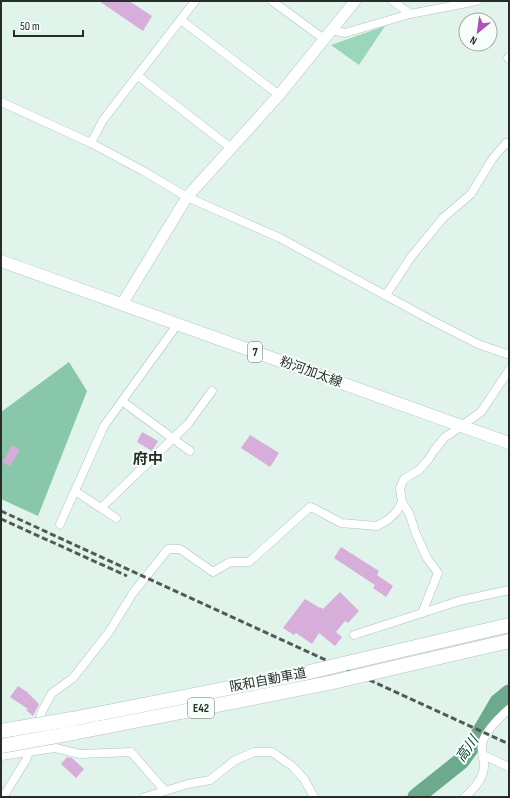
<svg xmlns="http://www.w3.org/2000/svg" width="510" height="798" font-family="'Sofia Sans Condensed','Noto Sans JP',sans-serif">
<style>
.green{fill:#9ad6ba}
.forest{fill:#89c7aa}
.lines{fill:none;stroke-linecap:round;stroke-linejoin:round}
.river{stroke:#6ca98d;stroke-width:17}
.building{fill:#d7adda}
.street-casing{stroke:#b0c3b9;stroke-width:9}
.secondary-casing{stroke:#b0c3b9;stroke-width:12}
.primary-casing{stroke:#b0c3b9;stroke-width:13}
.highway-casing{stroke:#b0c3b9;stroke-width:15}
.street{stroke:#fff;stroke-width:8}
.secondary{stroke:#fff;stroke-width:11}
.primary{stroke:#fff;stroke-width:12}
.highway{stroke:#fff;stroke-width:14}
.rail{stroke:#515b56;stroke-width:3;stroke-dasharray:6 3;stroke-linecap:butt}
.highway-bridge-casing{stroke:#b0c3b9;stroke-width:15;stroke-linecap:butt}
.highway-bridge{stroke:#fff;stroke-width:14}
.labels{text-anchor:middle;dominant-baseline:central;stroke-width:4;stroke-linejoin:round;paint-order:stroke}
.shield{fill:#f7fefa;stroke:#656c68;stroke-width:1}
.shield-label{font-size:12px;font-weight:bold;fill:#272e2a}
.street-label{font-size:13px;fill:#272e2a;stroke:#f7fefa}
.water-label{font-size:14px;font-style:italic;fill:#053c29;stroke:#f7fefa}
.quarter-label{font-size:15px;font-weight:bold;fill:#272e2a;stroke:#f7fefa}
</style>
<rect width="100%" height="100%" fill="#e1f4eb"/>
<!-- green -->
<path class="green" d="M 385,26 L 359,65 L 331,45 Z"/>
<!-- forest -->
<path class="forest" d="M 69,362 L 87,391 L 38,516 L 1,499 L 1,412 Z"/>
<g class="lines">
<!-- river -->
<path class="river" d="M 416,797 L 461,761 L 474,743 L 498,702 L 509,693"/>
</g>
<!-- building -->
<g class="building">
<path d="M 99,1 L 129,1 L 152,16 L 143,31 Z"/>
<path d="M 142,432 L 158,441 L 152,451 L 137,442 Z"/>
<path d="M 250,435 L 279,453 L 270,467 L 241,448 Z"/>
<path d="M 12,445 L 20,450 L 10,466 L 3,462 Z"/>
<path d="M 341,547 L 379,571 L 377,575 L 393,586 L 386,597 L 373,588 L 375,585 L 334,558 Z"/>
<path d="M 340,592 L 359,611 L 348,623 L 345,621 L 336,632 L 342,637 L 335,646 L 319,633 L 312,644 L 296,633 L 294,635 L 283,628 L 305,599 L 320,608 L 320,607 L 323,609 Z"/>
<path d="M 18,686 L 27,692 L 39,704 L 33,716 L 26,710 L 28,709 L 10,697 Z"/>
<path d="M 67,757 L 72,758 L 84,769 L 76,778 L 61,764 Z"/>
</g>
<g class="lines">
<defs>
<g id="street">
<path d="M 272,1 L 324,39"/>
<path d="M 393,1 L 410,14"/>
<path d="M 181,20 L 279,95"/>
<path d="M 332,30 L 345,33 L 410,14 L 477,1"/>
<path d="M 508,58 L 509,57"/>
<path d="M 138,76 L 231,148"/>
<path d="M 1,102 L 91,143 L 145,172 L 187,197 L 280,238 L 429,319 L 478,344 L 509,355"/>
<path d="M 91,143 L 103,120 L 195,1"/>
<path d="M 386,295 L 411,257 L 443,218 L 471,194 L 493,158 L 506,143 L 509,145"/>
<path d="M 122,401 L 190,451"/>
<path d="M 75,491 L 116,518"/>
<path d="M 101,508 L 188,424 L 212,391"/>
<path d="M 60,524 L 104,426 L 177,325"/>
<path d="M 422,613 L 438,573 L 427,558 L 416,534 L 409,513 L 402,502 L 400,488 L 404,479 L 419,470 L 428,460 L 433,452 L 444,438 L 481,412 L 509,370"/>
<path d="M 354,635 L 459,601 L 509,590"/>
<path d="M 37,728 L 42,711 L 52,693 L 73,678 L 109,632 L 133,593 L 168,549 L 180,549 L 213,572 L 230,562 L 249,562 L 310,507 L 317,510 L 341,523 L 377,526 L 389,519 L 397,511 L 402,502"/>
<path d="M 483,755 L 509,767"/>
<path d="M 1,756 L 55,748 L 80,754 L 131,752 L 165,791"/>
<path d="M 3,797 L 26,760 L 33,739"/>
<path d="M 145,797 L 188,784 L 210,780 L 234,761 L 254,752 L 272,752 L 292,766 L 304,779 L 314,797"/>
<path d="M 465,797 C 475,788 485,777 484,763 C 483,757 481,749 482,744 C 485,731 500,717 509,709"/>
</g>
<path id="secondary" d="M 122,304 L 187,197 L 279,95 L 355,1"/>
<path id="primary" d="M 1,261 L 509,443"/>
<g id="highway">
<path d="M 360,660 L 509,625"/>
<path d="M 384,670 L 509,641"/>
<path d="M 72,719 L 305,673"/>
<path d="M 73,733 L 329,683"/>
</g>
</defs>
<!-- street casing -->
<use href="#street" class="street-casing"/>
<!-- secondary casing -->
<use href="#secondary" class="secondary-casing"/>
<!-- primary casing -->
<use href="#primary" class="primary-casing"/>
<!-- highway casing -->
<use href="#highway" class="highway-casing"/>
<!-- street -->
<use href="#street" class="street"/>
<!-- secondary -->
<use href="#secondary" class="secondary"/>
<!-- primary -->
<use href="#primary" class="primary"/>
<!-- highway -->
<use href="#highway" class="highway"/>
<!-- rail -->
<g class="rail">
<path d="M 1,511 L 509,744"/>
<path d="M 1,519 L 127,576"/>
</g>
<defs>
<g id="highway-bridge">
<path d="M 305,673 L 360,660"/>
<path d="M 329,683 L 384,670"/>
<path d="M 1,731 L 72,719"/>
<path d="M 1,746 L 73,733"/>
</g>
</defs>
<!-- highway-bridge casing -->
<use href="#highway-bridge" class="highway-bridge-casing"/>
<!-- highway-bridge -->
<use href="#highway-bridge" class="highway-bridge"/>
</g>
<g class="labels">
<!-- shield labels -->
<g class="shield">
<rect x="248" y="342" width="14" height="20" rx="3"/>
<rect x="188" y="698" width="26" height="20" rx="3"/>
</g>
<g class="shield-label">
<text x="255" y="352">7</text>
<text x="201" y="708">E42</text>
</g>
<!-- street labels -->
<g class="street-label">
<text transform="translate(311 372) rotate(20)">粉河加太線</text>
<text transform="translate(268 680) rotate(-11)">阪和自動車道</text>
</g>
<!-- water labels -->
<g class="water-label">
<text transform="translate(467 749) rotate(-55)">高川</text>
</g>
<!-- quarter labels -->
<g class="quarter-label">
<text x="148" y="459">府中</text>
</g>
</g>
<!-- border -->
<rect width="510" height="798" fill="none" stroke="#272e2a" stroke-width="4"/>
<!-- north arrow -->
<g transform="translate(478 32) rotate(209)"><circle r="19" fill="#f7fefa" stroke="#a4aba7"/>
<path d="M0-3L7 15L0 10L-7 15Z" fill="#b050b9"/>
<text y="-6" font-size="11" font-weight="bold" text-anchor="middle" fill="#272e2a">N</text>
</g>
<!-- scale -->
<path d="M14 30v6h69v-6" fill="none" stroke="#272e2a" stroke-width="2"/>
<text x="20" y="30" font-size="12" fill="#272e2a" stroke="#f7fefa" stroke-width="3" paint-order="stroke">50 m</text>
</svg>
